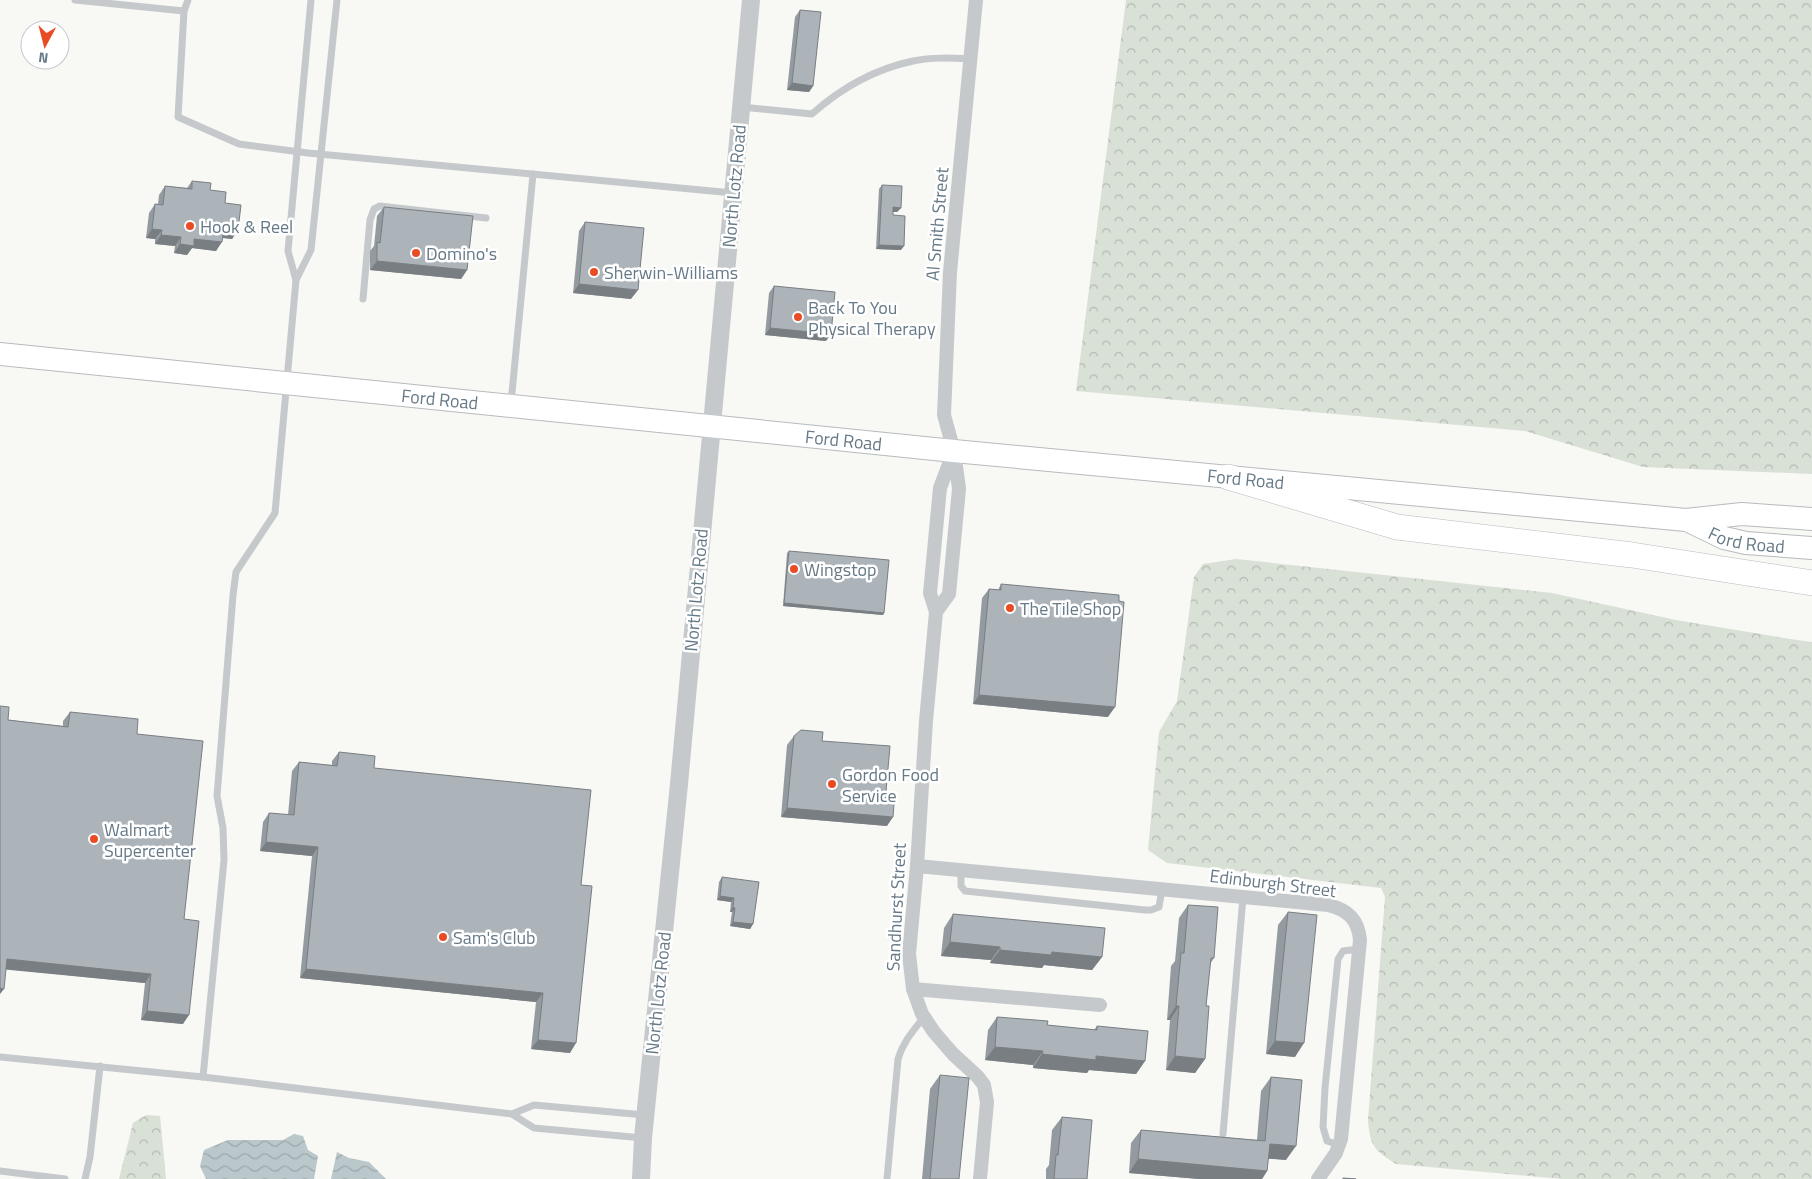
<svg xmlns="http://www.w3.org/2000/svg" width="1812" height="1179" font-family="'Titillium Web',sans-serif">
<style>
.forest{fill:url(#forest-crowns)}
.water{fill:url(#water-waves)}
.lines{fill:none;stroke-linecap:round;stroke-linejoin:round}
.primary-casing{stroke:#b6bbbe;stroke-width:24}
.motorway-casing{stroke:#b8bbbe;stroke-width:26}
.service{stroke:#c5c9cc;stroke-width:7}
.minor{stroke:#c5c9cc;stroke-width:14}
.tertiary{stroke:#c5c9cc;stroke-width:18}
.primary{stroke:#fff;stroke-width:22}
.motorway{stroke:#fff;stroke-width:25}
.wall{fill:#949ba0}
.shaded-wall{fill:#787e82}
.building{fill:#acb4ba;stroke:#787e82}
.poi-dot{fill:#e94c24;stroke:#fff;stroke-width:2}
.labels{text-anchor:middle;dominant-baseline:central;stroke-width:5;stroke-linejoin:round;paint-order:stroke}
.street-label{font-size:18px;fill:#667987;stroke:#fff}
.poi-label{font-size:18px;fill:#667987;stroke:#fff;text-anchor:start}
</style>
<defs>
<pattern id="forest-crowns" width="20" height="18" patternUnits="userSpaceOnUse" patternTransform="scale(1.25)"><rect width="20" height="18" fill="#d9e0d6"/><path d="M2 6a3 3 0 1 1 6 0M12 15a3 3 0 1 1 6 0" fill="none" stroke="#b4bab3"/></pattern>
<pattern id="water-waves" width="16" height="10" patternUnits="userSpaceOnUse" patternTransform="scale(1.25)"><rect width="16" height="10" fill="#bbc8cb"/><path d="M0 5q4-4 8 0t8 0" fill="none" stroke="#9ca7aa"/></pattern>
</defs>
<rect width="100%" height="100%" fill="#f8f8f5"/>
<!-- forest -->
<g class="forest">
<path d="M 1126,0 L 1812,0 L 1812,474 L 1643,467 L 1525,431 L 1076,391 Z"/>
<path d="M 1236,559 L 1552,593 L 1676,620 L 1790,639 L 1812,642 L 1812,1179 L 1563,1179 L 1396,1164 C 1374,1150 1370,1146 1368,1120 L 1385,897 L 1381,888 L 1167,863 L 1148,850 L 1159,732 L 1177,701 L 1194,577 L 1203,564 Z"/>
<path d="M 146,1115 L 160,1116 L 166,1179 L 119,1179 L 133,1123 Z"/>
</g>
<!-- water -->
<g class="water">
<path d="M 294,1134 L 303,1136 L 308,1150 L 318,1156 L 314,1179 L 206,1179 L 200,1166 L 204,1150 L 228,1140 L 283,1140 Z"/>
<path d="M 337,1152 L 349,1158 L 369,1162 L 386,1179 L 331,1179 Z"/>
</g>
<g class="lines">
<defs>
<g id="primary">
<path id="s1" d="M 0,354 L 954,451 L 1686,520 L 1742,514 L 1812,519"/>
<path id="s2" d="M 1687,520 L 1724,538 L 1746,543 L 1812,548"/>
</g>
<path id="motorway" d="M 1228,477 L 1397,527 L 1632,555 L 1812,583"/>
</defs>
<!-- primary casing -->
<use href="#primary" class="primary-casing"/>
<!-- motorway casing -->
<use href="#motorway" class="motorway-casing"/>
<!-- service -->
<g class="service">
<path d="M 75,0 L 184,11 L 188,0"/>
<path d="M 184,11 L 178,117 L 239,144 L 308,153 L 733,193"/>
<path d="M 741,107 L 812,114 C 840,89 875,69 913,61 C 932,57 951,58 970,59"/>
<path d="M 296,280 L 288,251 L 311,0"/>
<path d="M 363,299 L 370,220 L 374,209 L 380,206 L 486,218"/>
<path d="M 511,403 L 533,174"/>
<path d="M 961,870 L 961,886 L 965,891 L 1145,910 L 1151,910 L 1159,907 L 1162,889"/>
<path d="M 0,1057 L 203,1077 L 512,1114"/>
<path d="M 203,1077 L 224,860 L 223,828 L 217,796 L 233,595 L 236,572 L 275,513 L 296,280 L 311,250 L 337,0"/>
<path d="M 1223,1134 L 1243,897"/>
<path d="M 643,1138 L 534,1128 L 512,1114 L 534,1105 L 645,1115"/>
<path d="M 1339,1145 L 1327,1141 L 1323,1127 L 1325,1088 L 1338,959 L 1343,951 L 1359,949"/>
<path d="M 0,1171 L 65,1179"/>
<path d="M 85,1179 L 90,1157 L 100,1066"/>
<path d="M 887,1179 L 898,1059 C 903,1042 913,1031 924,1017"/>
</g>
<!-- minor -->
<g class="minor">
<path d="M 954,451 L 944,415 L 950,272 L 976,0"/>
<path d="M 936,612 L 949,594 L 959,489 L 954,451 L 940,488 L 930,593 L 936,612 L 926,721 L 917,866 L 909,954 L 913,989 L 922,1014 L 934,1032 L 953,1054 L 978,1077 L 984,1085 L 987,1102 L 980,1179"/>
<path d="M 917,866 L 1328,905 C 1348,910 1358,919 1360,940 L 1341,1139 L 1336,1153 L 1318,1179"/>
<path d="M 913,989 L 1100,1005"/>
</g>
<!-- tertiary -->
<path class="tertiary" d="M 641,1179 L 643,1138 L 679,784 L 751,0"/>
<!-- primary -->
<use href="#primary" class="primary"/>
<!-- motorway -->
<use href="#motorway" class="motorway"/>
</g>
<!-- wall -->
<g class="wall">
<path d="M 800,10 L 813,86 L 809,92 L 787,90 L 795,17 Z"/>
<path d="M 192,181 L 210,190 L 225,203 L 238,230 L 232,239 L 222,238 L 216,251 L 192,248 L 187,255 L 174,253 L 175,246 L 155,244 L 155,239 L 146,238 L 149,213 L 155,204 L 158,204 L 159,195 L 165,186 L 187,188 Z"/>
<path d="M 882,185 L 901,208 L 897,212 L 893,212 L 893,215 L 901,250 L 876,249 L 879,189 Z"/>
<path d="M 384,207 L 467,270 L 461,279 L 370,270 L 370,251 L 374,246 L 377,216 Z"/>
<path d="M 585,222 L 631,299 L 573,293 L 579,231 Z"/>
<path d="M 774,286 L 826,341 L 765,335 L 769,293 Z"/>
<path d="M 789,551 L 884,613 L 883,615 L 783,606 L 787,553 Z"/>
<path d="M 1001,584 L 1108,717 L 973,704 L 982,598 L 989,589 L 998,590 Z"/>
<path d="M 70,712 L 137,734 L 184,919 L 183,1024 L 141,1020 L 145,983 L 6,969 L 8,720 L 63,726 L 63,721 Z"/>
<path d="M 794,736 L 822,741 L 885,803 L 887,826 L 781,817 L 787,745 Z"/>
<path d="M 339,752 L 374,768 L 581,885 L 570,1053 L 531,1049 L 536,1002 L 300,978 L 312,856 L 260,851 L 263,822 L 269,813 L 288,815 L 292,771 L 299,762 L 332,765 L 332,761 Z"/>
<path d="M 722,877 L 753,924 L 750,929 L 730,926 L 732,912 L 730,912 L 731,902 L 717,900 L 719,882 Z"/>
<path d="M 1188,905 L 1214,958 L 1210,964 L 1206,1006 L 1205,1059 L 1195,1073 L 1166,1070 L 1170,1020 L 1167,1020 L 1171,966 L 1175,961 L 1179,918 Z"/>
<path d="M 1288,912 L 1295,1057 L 1266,1054 L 1278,925 Z"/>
<path d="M 953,914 L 1102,957 L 1092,970 L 1044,965 L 1042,968 L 990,963 L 991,960 L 941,956 L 944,928 Z"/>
<path d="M 997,1017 L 1047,1025 L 1094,1030 L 1097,1026 L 1145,1061 L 1136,1074 L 1089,1070 L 1087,1073 L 1033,1068 L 1033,1065 L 985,1060 L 988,1030 Z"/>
<path d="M 940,1075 L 959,1179 L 922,1179 L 930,1089 Z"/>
<path d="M 1271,1077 L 1286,1160 L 1268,1158 L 1267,1171 L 1262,1179 L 1199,1179 L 1129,1173 L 1131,1143 L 1141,1130 L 1257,1140 L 1261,1091 Z"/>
<path d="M 1062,1117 L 1087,1179 L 1046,1179 L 1046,1169 L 1049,1165 L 1052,1130 Z"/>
</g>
<!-- shaded-wall -->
<g class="shaded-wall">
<path d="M 792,83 L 813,86 L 809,92 L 787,90 Z"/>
<path d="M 893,207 L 901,208 L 897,212 L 890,212 Z"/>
<path d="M 224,228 L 238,230 L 232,239 L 217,237 Z"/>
<path d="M 152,229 L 162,230 L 155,239 L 146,238 Z"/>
<path d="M 161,235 L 181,237 L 175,246 L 155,244 Z"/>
<path d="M 194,239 L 222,242 L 216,251 L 192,248 L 187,255 L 174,253 L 180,244 Z"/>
<path d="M 879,245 L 904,246 L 901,250 L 876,249 Z"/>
<path d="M 377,261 L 467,270 L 461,279 L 370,270 Z"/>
<path d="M 579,284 L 638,290 L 631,299 L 573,293 Z"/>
<path d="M 770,328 L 831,334 L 826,341 L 765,335 Z"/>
<path d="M 784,603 L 884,613 L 883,615 L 783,606 Z"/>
<path d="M 979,695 L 1115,707 L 1108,717 L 973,704 Z"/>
<path d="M 787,808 L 893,817 L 887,826 L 781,817 Z"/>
<path d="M 266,842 L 318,847 L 312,856 L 260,851 Z"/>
<path d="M 720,896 L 734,898 L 731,902 L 717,900 Z"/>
<path d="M 733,907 L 735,908 L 732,912 L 730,912 Z"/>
<path d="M 733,922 L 753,924 L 750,929 L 730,926 Z"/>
<path d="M 950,942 L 1000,947 L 991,960 L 941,956 Z"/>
<path d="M 1000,950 L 1052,952 L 1102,957 L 1092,970 L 1044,965 L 1042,968 L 990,963 Z"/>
<path d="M 7,959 L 151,974 L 145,983 L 0,969 Z"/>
<path d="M 306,969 L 543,993 L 536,1002 L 300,978 Z"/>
<path d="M 0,988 L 4,989 L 0,994 Z"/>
<path d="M 1176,1006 L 1179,1006 L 1170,1020 L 1167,1020 Z"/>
<path d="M 147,1011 L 189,1015 L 183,1024 L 141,1020 Z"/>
<path d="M 538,1040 L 576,1043 L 570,1053 L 531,1049 Z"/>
<path d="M 1275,1041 L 1304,1043 L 1295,1057 L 1266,1054 Z"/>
<path d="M 995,1047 L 1043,1051 L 1033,1065 L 985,1060 Z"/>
<path d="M 1042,1054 L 1096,1056 L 1145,1061 L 1136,1074 L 1089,1070 L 1087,1073 L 1033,1068 Z"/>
<path d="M 1175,1056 L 1205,1059 L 1195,1073 L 1166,1070 Z"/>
<path d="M 1270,1144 L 1296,1146 L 1286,1160 L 1260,1158 Z"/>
<path d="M 1138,1159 L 1267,1171 L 1262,1179 L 1199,1179 L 1129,1173 Z"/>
</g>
<!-- building -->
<g class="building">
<path d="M 800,10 L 821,12 L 813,86 L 792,83 Z"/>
<path d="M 192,181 L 211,183 L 210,190 L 226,192 L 225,203 L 241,205 L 238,230 L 224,228 L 222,242 L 194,239 L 194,246 L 180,244 L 181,237 L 161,235 L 162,230 L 152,229 L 155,204 L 163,205 L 165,186 L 192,189 Z"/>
<path d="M 882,185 L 902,186 L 901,208 L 893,207 L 893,215 L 905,216 L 904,246 L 879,245 Z"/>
<path d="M 384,207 L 473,216 L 467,270 L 377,261 L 377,242 L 380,243 Z"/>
<path d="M 585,222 L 644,228 L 638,290 L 579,284 Z"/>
<path d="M 774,286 L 835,292 L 831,334 L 770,328 Z"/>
<path d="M 789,551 L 889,560 L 884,613 L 784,603 Z"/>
<path d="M 1001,584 L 1119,595 L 1119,601 L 1124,602 L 1115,707 L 979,695 L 989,589 L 1001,590 Z"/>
<path d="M 0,706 L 9,707 L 8,720 L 68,727 L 70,712 L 138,719 L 137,734 L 203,741 L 184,919 L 199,921 L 189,1015 L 147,1011 L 151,974 L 7,959 L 4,989 L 0,988 Z"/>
<path d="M 801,730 L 823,732 L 822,741 L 890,746 L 885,803 L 894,804 L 893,817 L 787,808 L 794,736 Z"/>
<path d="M 339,752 L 375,756 L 374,768 L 591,790 L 581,885 L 592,886 L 576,1043 L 538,1040 L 543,993 L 306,969 L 318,847 L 266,842 L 269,813 L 294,815 L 299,762 L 337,766 Z"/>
<path d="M 722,877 L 759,882 L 753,924 L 733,922 L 735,908 L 733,907 L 734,898 L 720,896 Z"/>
<path d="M 1188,905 L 1218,907 L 1214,958 L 1211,958 L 1206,1006 L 1209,1006 L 1205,1059 L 1175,1056 L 1179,1006 L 1176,1006 L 1181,953 L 1184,953 Z"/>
<path d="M 1288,912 L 1317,915 L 1304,1043 L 1275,1041 Z"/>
<path d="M 953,914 L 1105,928 L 1102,957 L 1052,952 L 1051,955 L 1000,950 L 1000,947 L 950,942 Z"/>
<path d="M 997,1017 L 1048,1021 L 1047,1025 L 1097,1030 L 1097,1026 L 1148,1031 L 1145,1061 L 1096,1056 L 1096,1060 L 1042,1054 L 1043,1051 L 995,1047 Z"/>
<path d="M 940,1075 L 969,1078 L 959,1179 L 930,1179 Z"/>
<path d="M 1271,1077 L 1302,1080 L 1296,1146 L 1270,1144 L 1267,1171 L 1138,1159 L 1141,1130 L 1265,1141 Z"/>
<path d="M 1062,1117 L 1092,1120 L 1087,1179 L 1054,1179 L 1056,1155 L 1058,1155 Z"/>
<path d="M 1343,1178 L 1356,1179 L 1343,1179 Z"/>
</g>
<!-- markers -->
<g class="poi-dot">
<circle cx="190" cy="226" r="5"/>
<circle cx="416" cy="253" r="5"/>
<circle cx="594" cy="272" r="5"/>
<circle cx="798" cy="317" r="5"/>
<circle cx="794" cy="569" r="5"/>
<circle cx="1010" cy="608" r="5"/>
<circle cx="832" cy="784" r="5"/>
<circle cx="94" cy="839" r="5"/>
<circle cx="443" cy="937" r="5"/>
</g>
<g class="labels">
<!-- street labels -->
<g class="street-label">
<text transform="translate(734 186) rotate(-85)">North Lotz Road</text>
<text transform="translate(937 224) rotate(-85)">Al Smith Street</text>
<text stroke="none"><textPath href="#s1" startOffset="442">Ford Road</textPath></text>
<text stroke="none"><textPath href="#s1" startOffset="848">Ford Road</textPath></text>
<text stroke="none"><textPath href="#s1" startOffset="1252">Ford Road</textPath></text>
<text stroke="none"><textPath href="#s2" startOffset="64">Ford Road</textPath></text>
<text transform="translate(696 590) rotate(-85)">North Lotz Road</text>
<text transform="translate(1273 883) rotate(7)">Edinburgh Street</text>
<text transform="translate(896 907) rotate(-87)">Sandhurst Street</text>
<text transform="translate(658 993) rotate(-84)">North Lotz Road</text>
</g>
<!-- poi labels -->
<g class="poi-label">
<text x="200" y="226">Hook &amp; Reel</text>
<text x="426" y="253">Domino's</text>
<text x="604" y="272">Sherwin-Williams</text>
<text x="808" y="307">Back To You<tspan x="808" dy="21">Physical Therapy</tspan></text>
<text x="804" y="569">Wingstop</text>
<text x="1020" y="608">The Tile Shop</text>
<text x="842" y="774">Gordon Food<tspan x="842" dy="21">Service</tspan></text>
<text x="104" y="829">Walmart<tspan x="104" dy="21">Supercenter</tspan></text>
<text x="453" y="937">Sam's Club</text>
</g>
</g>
<!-- north arrow -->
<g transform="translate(45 45) rotate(187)"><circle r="24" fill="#ffffff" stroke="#c2c9cf"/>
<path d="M0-4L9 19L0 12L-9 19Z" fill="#e94c24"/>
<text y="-8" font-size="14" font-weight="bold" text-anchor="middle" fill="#667987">N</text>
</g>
</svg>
